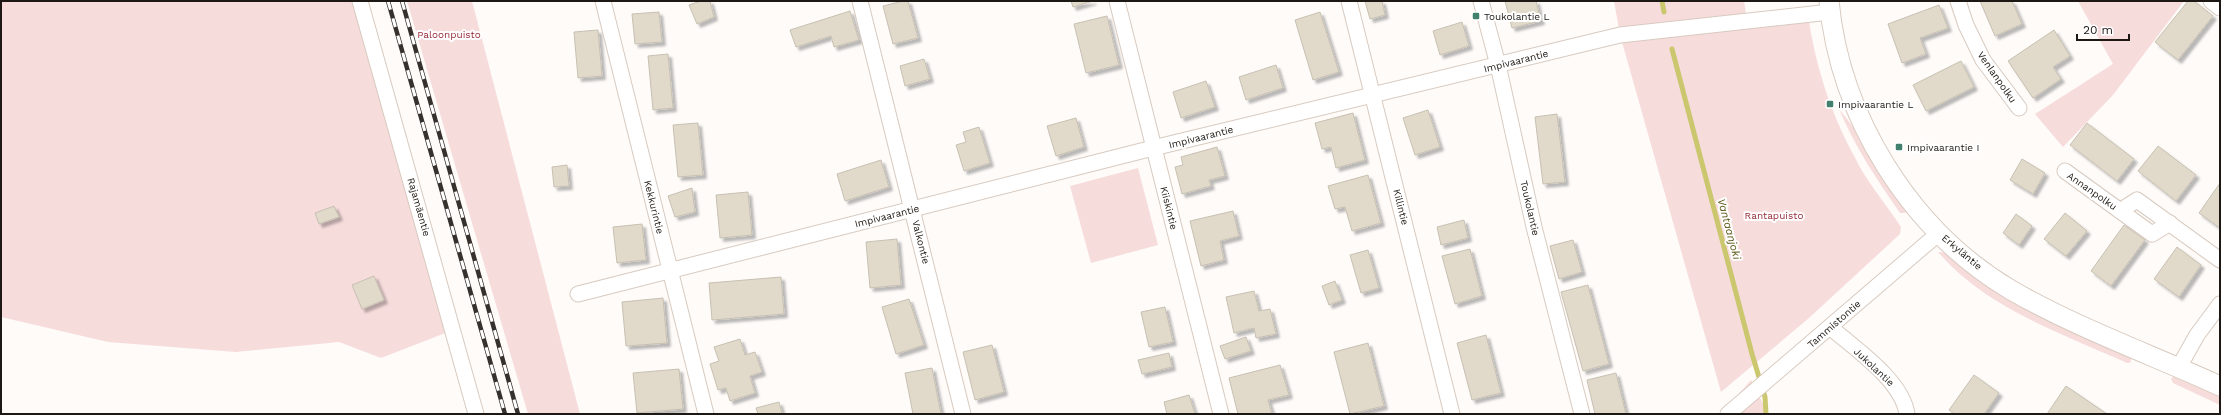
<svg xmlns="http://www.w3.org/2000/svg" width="2221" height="415" font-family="'Work Sans',sans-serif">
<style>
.green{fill:#f7dcdc}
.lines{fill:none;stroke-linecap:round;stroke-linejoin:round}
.stream{stroke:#cbc76f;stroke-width:5}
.building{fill:#e1dacb;stroke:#c7c0b2;filter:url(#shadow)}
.minor-casing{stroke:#d8cabf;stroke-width:17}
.tertiary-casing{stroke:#d8cabf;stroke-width:21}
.minor{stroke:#fff;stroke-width:15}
.tertiary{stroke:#fff;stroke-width:19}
.rail-casing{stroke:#36312d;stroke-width:4.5}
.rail{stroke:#fff;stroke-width:3;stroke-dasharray:9;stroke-linecap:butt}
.poi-dot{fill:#41806d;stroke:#fff;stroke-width:1.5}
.labels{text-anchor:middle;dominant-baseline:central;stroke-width:4;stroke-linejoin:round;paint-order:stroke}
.poi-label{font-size:10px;fill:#1d1814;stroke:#fff;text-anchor:start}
.park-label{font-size:10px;fill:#962c39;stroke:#fff}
.street-label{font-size:10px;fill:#1d1814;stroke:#fff}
.water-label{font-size:11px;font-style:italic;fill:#5a5614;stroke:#fff}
</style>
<defs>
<filter id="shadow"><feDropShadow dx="3.5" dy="3.5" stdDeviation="1" flood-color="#0004"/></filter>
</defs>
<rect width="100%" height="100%" fill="#fefbf9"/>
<!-- green -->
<g class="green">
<path d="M 1,1 L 360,1 L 453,330 L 381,358 L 339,342 L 236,352 L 108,342 L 1,317 Z"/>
<path d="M 407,1 L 472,1 L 580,414 L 528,414 Z"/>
<path d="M 1614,1 L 1744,1 L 1747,21 L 1808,15 C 1815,64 1830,112 1854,156 C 1866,181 1886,204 1901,227 L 1900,234 L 1809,318 L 1721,392 L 1620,35 Z"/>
<path d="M 2078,1 L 2184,1 L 2113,95 L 2063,147 L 2035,114 L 2113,64 Z"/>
<path d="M 1839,109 L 1858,133 L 1908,210 L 1905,213 L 1900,213 C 1877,180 1855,147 1839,109 Z"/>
<path d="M 1138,168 L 1158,245 L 1091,263 L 1070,186 Z"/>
<path d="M 1938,252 L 1950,253 L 2132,357 L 2130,363 L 2127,363 C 2062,334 1986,308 1938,252 Z"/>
<path d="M 2174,376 L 2220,396 L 2220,405 L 2173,383 L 2171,379 Z"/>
<path d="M 1751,380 L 1767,412 L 1766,414 L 1722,414 Z"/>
</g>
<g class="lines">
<!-- stream -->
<g class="stream">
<path d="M 1662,1 L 1664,12"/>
<path d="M 1672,49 L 1752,354 L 1765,397 L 1766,414"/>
</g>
</g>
<!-- building -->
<g class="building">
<path d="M 701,1 L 710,1 L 714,17 L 697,24 L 689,5 Z"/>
<path d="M 903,1 L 908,1 L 918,38 L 893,44 L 883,6 Z"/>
<path d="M 1071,1 L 1093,1 L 1073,7 Z"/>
<path d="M 1365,1 L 1382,1 L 1385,15 L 1370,19 Z"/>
<path d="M 1505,1 L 1536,1 L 1541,21 L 1512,28 Z"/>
<path d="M 1980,1 L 2012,1 L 2022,24 L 1995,36 Z"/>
<path d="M 2188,1 L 2194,1 L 2213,16 L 2178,60 L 2155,42 Z"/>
<path d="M 1939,5 L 1948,28 L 1920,38 L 1926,54 L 1902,63 L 1888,24 Z"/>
<path d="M 850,11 L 859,40 L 834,47 L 831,36 L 796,47 L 790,30 Z"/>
<path d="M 659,12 L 662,42 L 635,44 L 632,14 Z"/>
<path d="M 1320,12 L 1339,72 L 1313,80 L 1295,20 Z"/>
<path d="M 1107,16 L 1119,65 L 1086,73 L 1074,24 Z"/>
<path d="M 1462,22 L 1469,46 L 1440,55 L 1433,31 Z"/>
<path d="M 598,30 L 602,76 L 578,78 L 574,32 Z"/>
<path d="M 2054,30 L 2070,56 L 2053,67 L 2061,79 L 2033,98 L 2008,61 Z"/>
<path d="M 668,54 L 673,108 L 653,110 L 648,56 Z"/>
<path d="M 924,59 L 930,79 L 905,86 L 900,66 Z"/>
<path d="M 1961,61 L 1974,87 L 1926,111 L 1913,85 Z"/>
<path d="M 1276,65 L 1283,88 L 1246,100 L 1239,77 Z"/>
<path d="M 1206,81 L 1215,107 L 1181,118 L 1173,92 Z"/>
<path d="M 1428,110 L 1440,147 L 1415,155 L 1403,118 Z"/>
<path d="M 1353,113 L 1365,160 L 1336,168 L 1331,147 L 1322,149 L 1315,123 Z"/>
<path d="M 1557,114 L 1565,182 L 1543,184 L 1535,117 Z"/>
<path d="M 1076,118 L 1084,147 L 1056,156 L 1047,126 Z"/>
<path d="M 698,123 L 703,175 L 678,177 L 673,125 Z"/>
<path d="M 2087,123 L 2134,159 L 2117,181 L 2070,145 Z"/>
<path d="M 979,127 L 990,163 L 964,171 L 956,145 L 966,142 L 963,132 Z"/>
<path d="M 2158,146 L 2196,175 L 2176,201 L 2138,171 Z"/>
<path d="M 1217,147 L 1225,176 L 1209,180 L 1211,186 L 1182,194 L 1175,167 L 1183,165 L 1181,157 Z"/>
<path d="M 2022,159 L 2045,173 L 2033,194 L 2010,180 Z"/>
<path d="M 881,160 L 889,187 L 845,201 L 837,174 Z"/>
<path d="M 567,165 L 569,186 L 554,187 L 552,167 Z"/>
<path d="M 1368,175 L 1381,223 L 1352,231 L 1345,207 L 1335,209 L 1328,186 Z"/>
<path d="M 2220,183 L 2220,228 L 2199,213 Z"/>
<path d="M 692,188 L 695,212 L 675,217 L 668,196 Z"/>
<path d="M 748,192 L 752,235 L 720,238 L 716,195 Z"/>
<path d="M 334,206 L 339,217 L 319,224 L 315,213 Z"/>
<path d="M 1233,211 L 1239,236 L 1220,241 L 1224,260 L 1201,266 L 1190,221 Z"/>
<path d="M 2065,213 L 2087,231 L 2066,256 L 2044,239 Z"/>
<path d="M 2016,214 L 2032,226 L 2019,245 L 2003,233 Z"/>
<path d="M 1464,220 L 1468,238 L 1441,245 L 1437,227 Z"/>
<path d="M 642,224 L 646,260 L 617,263 L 613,227 Z"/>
<path d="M 2124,225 L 2145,240 L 2111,286 L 2091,271 Z"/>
<path d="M 897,239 L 901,285 L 870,288 L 866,242 Z"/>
<path d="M 1573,240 L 1582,272 L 1559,279 L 1550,246 Z"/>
<path d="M 2177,247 L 2201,265 L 2179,297 L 2154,279 Z"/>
<path d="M 1470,249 L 1482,296 L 1455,304 L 1442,256 Z"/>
<path d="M 1368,250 L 1379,288 L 1361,293 L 1350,255 Z"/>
<path d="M 374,276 L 384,300 L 362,309 L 352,285 Z"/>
<path d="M 781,277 L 784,314 L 712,320 L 709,283 Z"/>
<path d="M 1335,281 L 1342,300 L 1329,305 L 1322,286 Z"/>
<path d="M 1588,285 L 1609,364 L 1583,371 L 1561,292 Z"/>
<path d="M 1254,291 L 1259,311 L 1270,309 L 1276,334 L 1256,338 L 1254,328 L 1234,333 L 1226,297 Z"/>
<path d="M 663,298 L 667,343 L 626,346 L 622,302 Z"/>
<path d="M 909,299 L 924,345 L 896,354 L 882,307 Z"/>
<path d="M 1165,307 L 1173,342 L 1149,347 L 1141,312 Z"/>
<path d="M 1486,335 L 1501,393 L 1472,400 L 1457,343 Z"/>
<path d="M 1246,337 L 1251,351 L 1225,359 L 1220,346 Z"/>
<path d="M 740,339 L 745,355 L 755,352 L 762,372 L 750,376 L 755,393 L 730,401 L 726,388 L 718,390 L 710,364 L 719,361 L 714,347 Z"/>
<path d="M 1368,343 L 1384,406 L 1350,414 L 1334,352 Z"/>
<path d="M 992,345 L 1004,392 L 975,400 L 963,352 Z"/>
<path d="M 1169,353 L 1172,367 L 1142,374 L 1138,360 Z"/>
<path d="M 1280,365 L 1289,395 L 1268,400 L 1272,414 L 1238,414 L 1229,378 Z"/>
<path d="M 932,368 L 941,414 L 913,414 L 905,373 Z"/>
<path d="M 679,369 L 683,409 L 637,413 L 633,373 Z"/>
<path d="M 1616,373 L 1626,414 L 1595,414 L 1587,380 Z"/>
<path d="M 1974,375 L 1999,393 L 1984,414 L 1954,414 L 1949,410 Z"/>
<path d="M 2066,386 L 2107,414 L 2047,414 Z"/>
<path d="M 1189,395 L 1195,414 L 1167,414 L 1164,402 Z"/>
<path d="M 779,402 L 782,414 L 758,414 L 756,408 Z"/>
</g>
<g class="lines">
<defs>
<g id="minor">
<path d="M 360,1 L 476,414"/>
<path d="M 603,1 L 706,414"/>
<path d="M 860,1 L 963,414"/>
<path d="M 1117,1 L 1221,414"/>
<path d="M 1349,1 L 1452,414"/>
<path d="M 1481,1 L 1498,65 L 1534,227 L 1582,414"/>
<path d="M 1958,1 L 1966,25 L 1983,60 L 2019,108"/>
<path d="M 2211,1 L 2220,8"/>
<path d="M 2065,171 L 2152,234 L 2170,223"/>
<path d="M 2120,211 L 2137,200 L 2220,260"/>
<path d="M 578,294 L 1153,148 L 1620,35 L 1830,12"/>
<path d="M 1830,327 C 1855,349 1902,380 1907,414"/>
<path d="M 2179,367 L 2197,335 L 2220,304"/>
<path d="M 1728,414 L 1939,233"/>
</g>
<path id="tertiary" d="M 1829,1 C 1840,117 1910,230 2011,290 C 2077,328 2150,354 2220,386"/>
</defs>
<!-- minor casing -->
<use href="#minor" class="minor-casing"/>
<!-- tertiary casing -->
<use href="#tertiary" class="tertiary-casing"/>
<!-- minor -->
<use href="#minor" class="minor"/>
<!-- tertiary -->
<use href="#tertiary" class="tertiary"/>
<defs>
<g id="rail">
<path d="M 388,1 L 505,414"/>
<path d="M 402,1 L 518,414"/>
</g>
</defs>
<!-- rail casing -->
<use href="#rail" class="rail-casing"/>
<!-- rail -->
<use href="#rail" class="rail"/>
</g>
<!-- markers -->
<g class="poi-dot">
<rect x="1472" y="12" width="8" height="8" rx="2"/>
<rect x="1826" y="100" width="8" height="8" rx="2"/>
<rect x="1895" y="143" width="8" height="8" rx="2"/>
</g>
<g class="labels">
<!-- poi labels -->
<g class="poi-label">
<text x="1484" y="16">Toukolantie L</text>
<text x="1838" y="104">Impivaarantie L</text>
<text x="1907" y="147">Impivaarantie I</text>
</g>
<!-- park labels -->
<g class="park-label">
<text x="449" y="34">Paloonpuisto</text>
<text x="1774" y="215">Rantapuisto</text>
</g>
<!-- street labels -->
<g class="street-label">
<text transform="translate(1516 61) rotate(-14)">Impivaarantie</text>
<text transform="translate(1997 77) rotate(55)">Venlanpolku</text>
<text transform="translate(1201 137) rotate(-14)">Impivaarantie</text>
<text transform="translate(2092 191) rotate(35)">Annanpolku</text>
<text transform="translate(419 207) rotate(74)">Rajamäentie</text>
<text transform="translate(654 207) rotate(76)">Kekkurintie</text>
<text transform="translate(1401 207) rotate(76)">Killintie</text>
<text transform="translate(1169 208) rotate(76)">Kiiskintie</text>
<text transform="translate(1530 208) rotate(77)">Toukolantie</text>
<text transform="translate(887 216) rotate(-14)">Impivaarantie</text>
<text transform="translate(921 242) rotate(76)">Valkontie</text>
<text transform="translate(1962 252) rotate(40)">Erkyläntie</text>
<text transform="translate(1834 324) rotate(-41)">Tammistontie</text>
<text transform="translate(1874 367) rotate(43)">Jukolantie</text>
</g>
<!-- water labels -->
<g class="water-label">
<text transform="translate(1729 229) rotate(75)">Vantaanjoki</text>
</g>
</g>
<!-- border -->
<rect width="2221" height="415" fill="none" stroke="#1d1814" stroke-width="4"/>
<!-- scale -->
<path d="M2077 34v6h52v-6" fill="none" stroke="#1d1814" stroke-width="2"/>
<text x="2083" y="34" font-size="12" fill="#1d1814" stroke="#ffffff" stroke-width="3" paint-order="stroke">20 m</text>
</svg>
